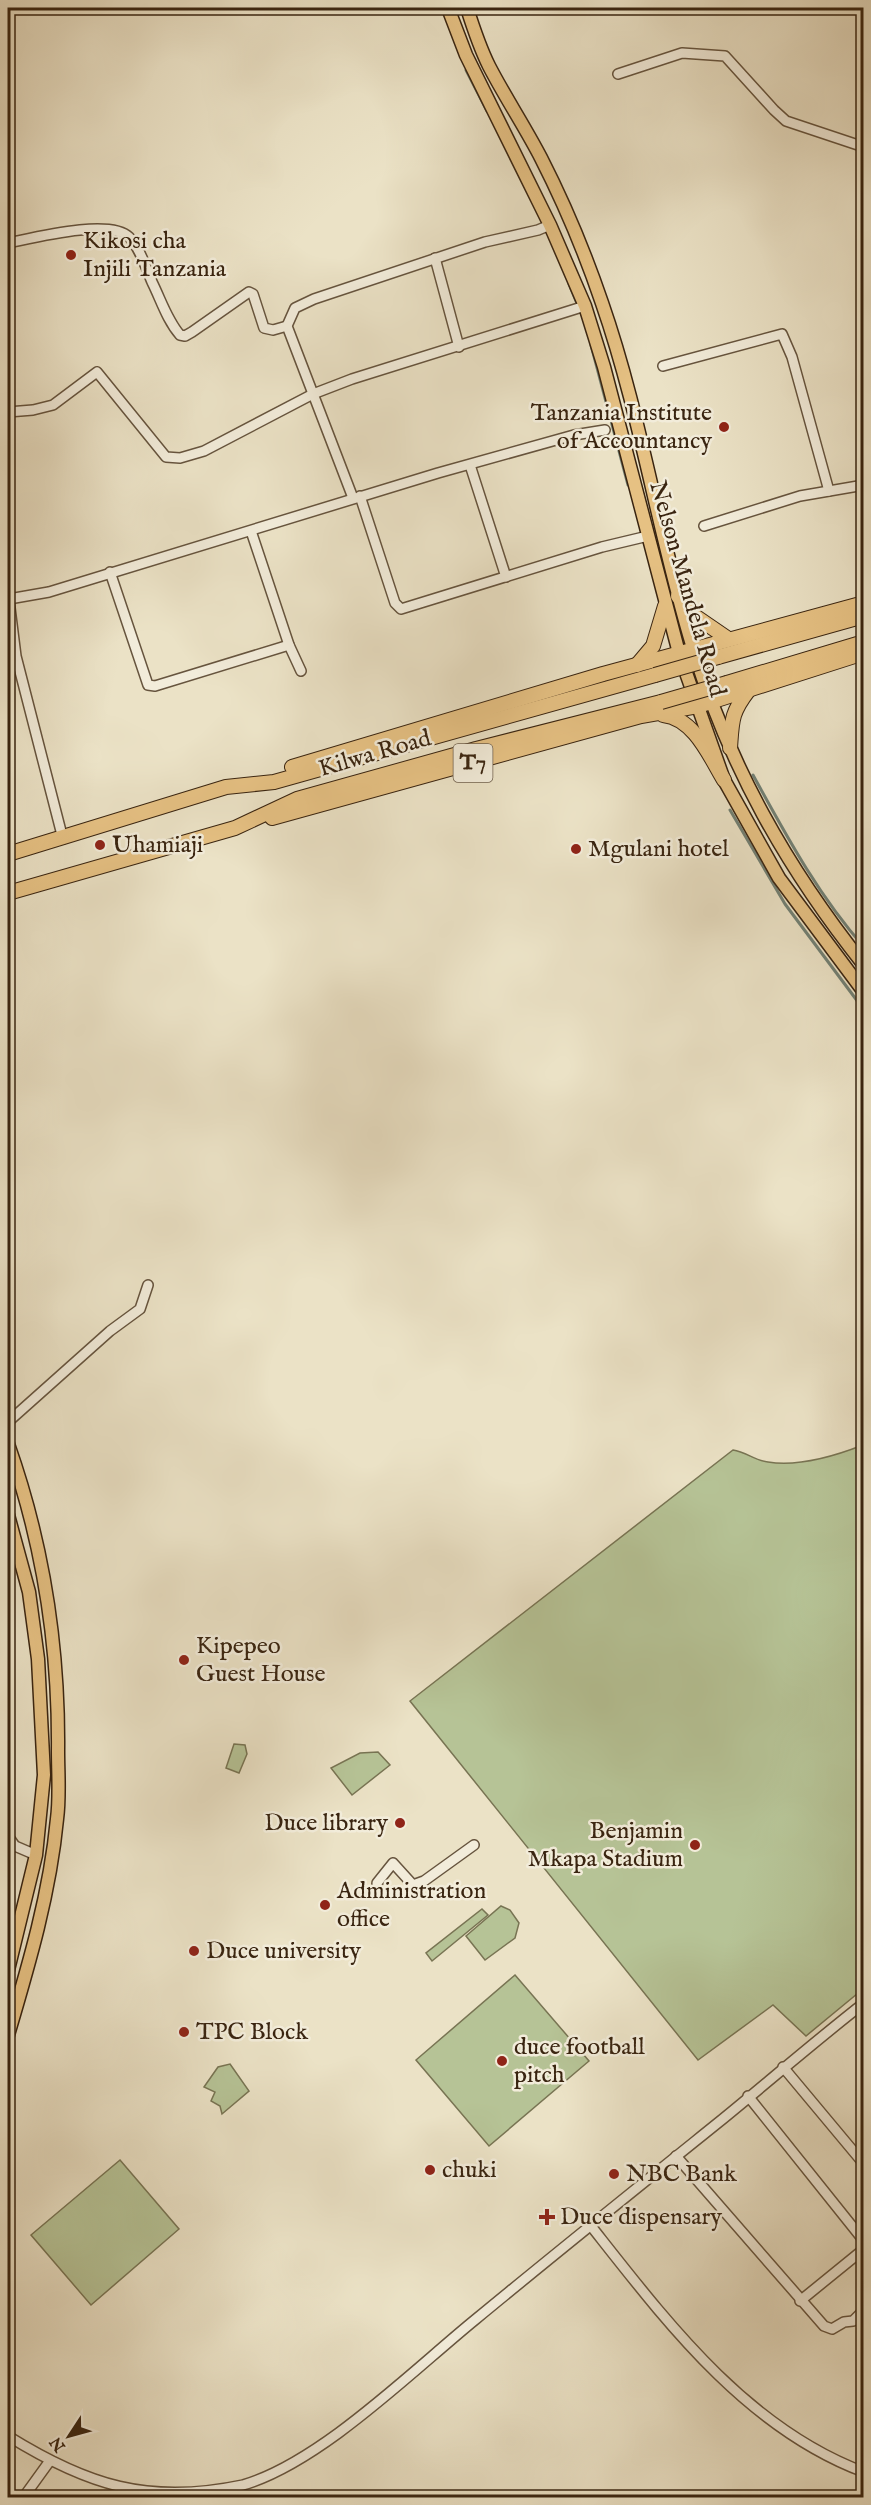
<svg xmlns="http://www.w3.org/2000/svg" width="871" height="2505" font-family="'IM FELL English',serif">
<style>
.green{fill:#b6c396;stroke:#787453;stroke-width:1.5}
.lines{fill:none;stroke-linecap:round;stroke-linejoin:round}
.stream{stroke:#728074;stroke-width:3}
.minor-casing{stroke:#66543e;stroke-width:12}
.major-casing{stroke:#392410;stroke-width:15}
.highway-casing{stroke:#392410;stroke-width:16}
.minor{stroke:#f2ecda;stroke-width:9}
.major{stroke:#e6c183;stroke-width:12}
.highway{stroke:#e6c183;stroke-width:14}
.highway-bridge-casing{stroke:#392410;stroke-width:16;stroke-linecap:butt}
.highway-bridge{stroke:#e6c183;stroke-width:14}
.poi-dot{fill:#8f2418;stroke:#f2ecda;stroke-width:2}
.labels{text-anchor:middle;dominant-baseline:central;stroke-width:5;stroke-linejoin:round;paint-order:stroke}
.shield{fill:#f2ecda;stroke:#70604d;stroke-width:1.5}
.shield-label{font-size:22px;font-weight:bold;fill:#392410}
.poi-label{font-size:24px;fill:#392410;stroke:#f2ecda;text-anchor:start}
.street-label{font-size:24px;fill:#392410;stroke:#f2ecda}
</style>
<rect width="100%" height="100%" fill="#ebe2c6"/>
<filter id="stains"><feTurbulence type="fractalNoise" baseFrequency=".00333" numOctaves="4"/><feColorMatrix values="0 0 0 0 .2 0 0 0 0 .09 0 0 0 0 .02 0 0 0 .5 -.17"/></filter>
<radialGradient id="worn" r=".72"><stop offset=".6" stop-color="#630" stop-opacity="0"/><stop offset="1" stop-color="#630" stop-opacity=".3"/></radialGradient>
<!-- green -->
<g class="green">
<path d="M 863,1445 L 863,1989 L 806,2036 L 773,2005 L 698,2060 L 410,1701 L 733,1450 C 746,1452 756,1461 768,1462 C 799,1467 835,1456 863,1445 Z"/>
<path d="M 234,1744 L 245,1745 L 247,1754 L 239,1773 L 226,1768 Z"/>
<path d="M 378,1752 L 390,1765 L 352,1795 L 331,1768 L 360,1753 Z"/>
<path d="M 501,1906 L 510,1910 L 519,1923 L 515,1938 L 485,1960 L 466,1936 Z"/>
<path d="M 482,1909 L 488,1915 L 432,1961 L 426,1953 Z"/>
<path d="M 515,1975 L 589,2061 L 489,2146 L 416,2060 Z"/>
<path d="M 230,2064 L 249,2091 L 222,2114 L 220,2106 L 211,2101 L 215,2092 L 204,2087 L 218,2067 Z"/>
<path d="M 120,2160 L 179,2229 L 91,2305 L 31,2235 Z"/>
</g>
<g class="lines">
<!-- stream -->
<g class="stream">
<path d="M 466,70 L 487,111"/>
<path d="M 569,284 L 578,306"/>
<path d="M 591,345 L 628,485"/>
<path d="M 753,775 C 786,835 818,895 864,947"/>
<path d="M 730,810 L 785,904 L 864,1010"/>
</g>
<defs>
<g id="minor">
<path d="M 618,74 L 682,53 L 725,56 L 774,110 L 786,121 L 864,147"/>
<path d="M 8,243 C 33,238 110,218 129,237 C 140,248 146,268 152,282 C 161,300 167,320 180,335 L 185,336 L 192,332 L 249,292 L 253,294 L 264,328 L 273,330 L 287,326"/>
<path d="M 435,258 L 459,347"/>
<path d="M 663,366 L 782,334 L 792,357 L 829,491"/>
<path d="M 8,412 L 33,410 L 53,405 L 97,372 L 166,457 L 180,458 L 204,451 L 313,394 L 352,379 L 585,306"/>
<path d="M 470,465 L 506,577"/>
<path d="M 360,496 L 395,603 L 401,609 L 602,547 L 648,536"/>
<path d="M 353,498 L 287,326 L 295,308 L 314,299 L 485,242 L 538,230 L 550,225"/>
<path d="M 704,526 L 800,496 L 864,485"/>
<path d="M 251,531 L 289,645 L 301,671"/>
<path d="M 110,572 L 148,685 L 155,686 L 289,645"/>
<path d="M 8,592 L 16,656 L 63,839"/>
<path d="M 9,599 L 49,592 L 438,473 L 574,435 L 605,430"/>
<path d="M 8,1422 L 110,1331 L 140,1309 L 148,1285"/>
<path d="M 8,1836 L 15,1846 L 36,1855"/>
<path d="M 377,1883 L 393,1863 L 413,1885 L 424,1881 L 474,1845"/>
<path d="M 783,2067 L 864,2164"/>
<path d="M 748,2096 L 864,2241"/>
<path d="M 676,2156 L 824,2326 L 832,2329 L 844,2322 L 853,2321 L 864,2310"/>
<path d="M 591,2226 C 666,2321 746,2428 864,2472"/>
<path d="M 800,2301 L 864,2249"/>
<path d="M 8,2436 C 87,2485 148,2505 243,2485 C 321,2462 412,2371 476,2319 C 556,2253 637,2188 719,2122 C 767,2083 814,2042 864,2003"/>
<path d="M 8,2497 L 15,2498"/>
<path d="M 23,2498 L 49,2462"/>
</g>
<g id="major">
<path d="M 448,8 L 466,55 L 550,225 L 585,306 L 604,367 L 679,653 L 724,780 L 779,878 L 864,992"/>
<path d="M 467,8 C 473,27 480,48 489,66 C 505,97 525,127 541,158 C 565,205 585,253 602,303 C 641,415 658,534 693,648 C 730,767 786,867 864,965"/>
<path d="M 8,1444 C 43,1543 59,1646 58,1751 C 58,1773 60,1797 57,1819 C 50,1893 29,1964 8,2035"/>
<path d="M 8,1515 L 29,1592 L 38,1659 L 44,1775 L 36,1855 L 8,1970"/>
</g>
<g id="highway">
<path d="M 678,596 L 692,614 L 727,638"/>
<path d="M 718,657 L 864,616"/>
<path d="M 637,665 L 653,646 L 665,606"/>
<path d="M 727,683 L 864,642"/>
<path d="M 663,715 C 694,718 710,757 724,780"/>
<path d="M 730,748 C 732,721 731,713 748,691"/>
<path d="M 292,767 L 603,674 L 864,603"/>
<path d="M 272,818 L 641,716 L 698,706 L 864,653"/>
<path d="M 8,854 L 226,787 L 274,782 L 655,675"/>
<path d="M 8,893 L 235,828 L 297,799 L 476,749 L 661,702"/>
</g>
</defs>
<!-- minor casing -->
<use href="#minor" class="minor-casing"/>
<!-- major casing -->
<use href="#major" class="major-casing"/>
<!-- highway casing -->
<use href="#highway" class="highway-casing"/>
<!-- minor -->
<use href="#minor" class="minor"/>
<!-- major -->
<use href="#major" class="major"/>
<!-- highway -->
<use href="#highway" class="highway"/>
<defs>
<g id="highway-bridge">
<path d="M 655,675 L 718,657"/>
<path d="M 661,702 L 727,683"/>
</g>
</defs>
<!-- highway-bridge casing -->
<use href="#highway-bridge" class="highway-bridge-casing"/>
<!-- highway-bridge -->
<use href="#highway-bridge" class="highway-bridge"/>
</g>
<!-- markers -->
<g class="poi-dot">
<circle cx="71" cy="255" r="6"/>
<circle cx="724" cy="427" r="6"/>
<circle cx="100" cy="845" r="6"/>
<circle cx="576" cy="849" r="6"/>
<circle cx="184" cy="1660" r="6"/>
<circle cx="400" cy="1823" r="6"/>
<circle cx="695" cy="1845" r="6"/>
<circle cx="325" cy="1905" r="6"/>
<circle cx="194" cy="1951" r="6"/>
<circle cx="184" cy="2032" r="6"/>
<circle cx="502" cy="2061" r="6"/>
<circle cx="430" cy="2170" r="6"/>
<circle cx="614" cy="2174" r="6"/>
<path d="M544 2208h6v6h6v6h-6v6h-6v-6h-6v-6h6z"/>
</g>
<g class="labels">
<!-- shield labels -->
<rect class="shield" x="453.5" y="744" width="39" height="38" rx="4.5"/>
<g class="shield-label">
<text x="473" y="763">T7</text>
</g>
<!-- poi labels -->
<g class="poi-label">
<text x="83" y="241">Kikosi cha<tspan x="83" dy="28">Injili Tanzania</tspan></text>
<text x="712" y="413" text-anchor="end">Tanzania Institute<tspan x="712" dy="28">of Accountancy</tspan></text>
<text x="112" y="845">Uhamiaji</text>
<text x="588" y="849">Mgulani hotel</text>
<text x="196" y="1646">Kipepeo<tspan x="196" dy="28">Guest House</tspan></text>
<text x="388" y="1823" text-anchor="end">Duce library</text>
<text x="683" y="1831" text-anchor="end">Benjamin<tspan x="683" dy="28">Mkapa Stadium</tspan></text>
<text x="337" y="1891">Administration<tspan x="337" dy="28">office</tspan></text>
<text x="206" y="1951">Duce university</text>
<text x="196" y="2032">TPC Block</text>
<text x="514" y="2047">duce football<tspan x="514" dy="28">pitch</tspan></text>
<text x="442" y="2170">chuki</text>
<text x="626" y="2174">NBC Bank</text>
<text x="560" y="2217">Duce dispensary</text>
</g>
<!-- street labels -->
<g class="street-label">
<text transform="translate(687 589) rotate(74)">Nelson Mandela Road</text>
<text transform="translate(375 754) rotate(-16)">Kilwa Road</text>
</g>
</g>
<!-- margin -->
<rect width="871" height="2505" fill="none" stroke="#ebe2c6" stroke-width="30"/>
<rect x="9" y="9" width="853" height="2487" fill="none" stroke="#392410" stroke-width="3"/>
<rect x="15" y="15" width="841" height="2475" fill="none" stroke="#392410" stroke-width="1.5"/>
<!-- north arrow -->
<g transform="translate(69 2436) rotate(234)" stroke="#f2ecda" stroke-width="4.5" paint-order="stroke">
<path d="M0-4.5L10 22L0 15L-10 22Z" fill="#392410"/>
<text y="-9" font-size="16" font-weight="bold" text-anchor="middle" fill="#392410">N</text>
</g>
<rect width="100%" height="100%" filter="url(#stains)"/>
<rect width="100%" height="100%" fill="url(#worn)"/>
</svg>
